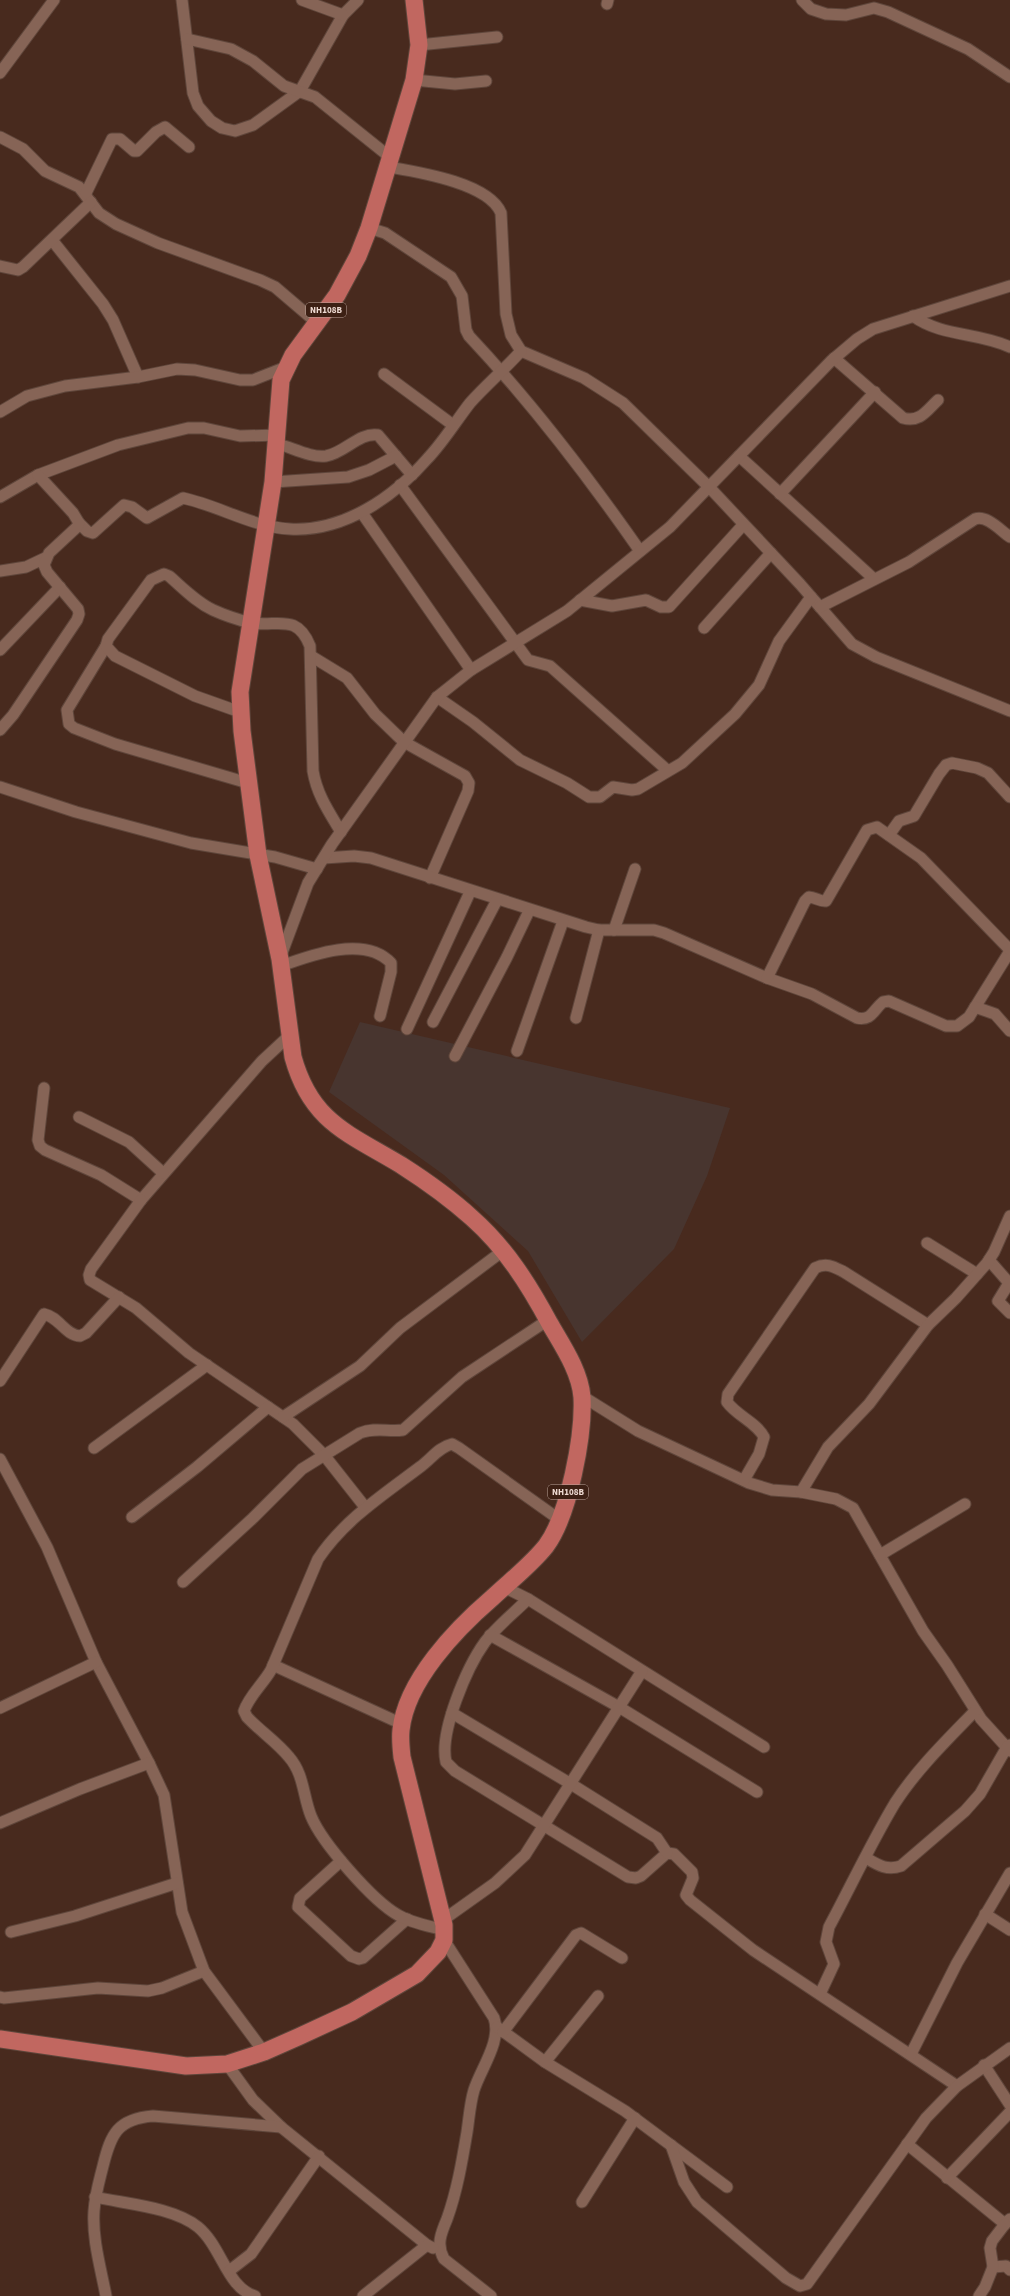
<svg xmlns="http://www.w3.org/2000/svg" width="1010" height="2296" font-family="'Source Sans 3',sans-serif">
<style>
.education{fill:#48352f}
.lines{fill:none;stroke-linecap:round;stroke-linejoin:round}
.minor-casing{stroke:#5f463b;stroke-width:13}
.highway-casing{stroke:#5f463b;stroke-width:19}
.minor{stroke:#866456;stroke-width:11}
.highway{stroke:#c16760;stroke-width:17}
.labels{text-anchor:middle;dominant-baseline:central;stroke-width:4;stroke-linejoin:round;paint-order:stroke}
.shield{fill:#3d2014;stroke:#b9a299;stroke-width:1}
.shield-label{font-size:9px;font-weight:bold;fill:#eedad2}
</style>
<rect width="100%" height="100%" fill="#482a1e"/>
<!-- education -->
<path class="education" d="M 360,1022 L 730,1108 L 707,1176 L 674,1249 L 582,1342 L 528,1251 L 444,1175 L 329,1092 Z"/>
<g class="lines">
<defs>
<g id="minor">
<path d="M 182,0 L 193,93 L 198,106 L 211,121 L 222,128 L 235,131 L 253,125 L 300,91 L 343,15 L 358,0"/>
<path d="M 302,0 L 343,15"/>
<path d="M 802,0 L 811,9 L 826,14 L 846,15 L 874,8 L 888,12 L 968,49 L 1010,77"/>
<path d="M 607,4 L 608,0"/>
<path d="M 187,39 L 231,49 L 253,61 L 284,86 L 315,97 L 391,158"/>
<path d="M 419,45 L 497,37"/>
<path d="M 0,73 L 54,0"/>
<path d="M 414,80 L 455,84 L 486,81"/>
<path d="M 0,137 L 23,149 L 45,171 L 79,187 L 99,213 L 116,224 L 158,243 L 260,280 L 275,287 L 316,322"/>
<path d="M 389,167 C 418,172 489,183 501,213 L 506,314 L 511,335 L 521,351 L 584,378 L 623,403 L 710,488 L 800,584 L 852,644 L 876,657 L 1010,711"/>
<path d="M 86,193 L 112,139 L 120,139 L 134,151 L 137,151 L 156,132 L 165,127 L 189,147"/>
<path d="M 369,228 L 385,233 L 451,277 L 462,296 L 466,330 L 469,336 C 532,403 587,475 640,551"/>
<path d="M 52,240 L 103,304 L 113,320 L 138,377"/>
<path d="M 0,266 L 18,270 L 23,267 L 91,202"/>
<path d="M 913,316 C 942,337 978,332 1010,347"/>
<path d="M 834,358 L 903,418 C 920,423 927,410 938,400"/>
<path d="M 384,374 L 453,425"/>
<path d="M 0,412 L 27,396 L 65,386 L 138,377 L 177,369 L 195,370 L 240,380 L 253,380 L 286,367"/>
<path d="M 278,444 C 293,448 311,458 326,456 C 345,453 359,432 378,435 L 412,475"/>
<path d="M 739,456 L 874,579"/>
<path d="M 273,482 L 348,477 L 369,470 L 396,456"/>
<path d="M 400,485 L 528,660 L 550,666 L 667,770"/>
<path d="M 780,494 L 875,392"/>
<path d="M 0,497 L 38,475 L 118,445 L 188,428 L 204,428 L 240,436 L 278,435"/>
<path d="M 362,513 L 471,670"/>
<path d="M 79,523 L 87,531 L 93,533 L 124,505 L 132,507 L 147,518 L 183,498 C 220,506 252,527 290,529 C 344,532 394,497 428,458 C 444,441 456,421 470,403 C 486,385 505,369 521,351"/>
<path d="M 0,571 L 26,567 L 45,558"/>
<path d="M 580,600 L 612,606 L 646,600 L 661,607 L 669,607 L 743,525"/>
<path d="M 820,607 L 909,562 L 975,519 C 987,515 1000,530 1010,537"/>
<path d="M 704,628 L 771,553"/>
<path d="M 106,646 L 67,710 L 69,724 L 74,728 L 115,744 L 248,783"/>
<path d="M 0,650 L 60,587"/>
<path d="M 311,656 L 347,678 L 375,714 L 404,742 L 465,776 L 469,783 L 468,791 L 430,878"/>
<path d="M 437,697 L 473,722 L 520,760 L 567,783 L 589,797 L 600,797 L 613,787 L 632,790 L 638,789 L 682,763 L 735,714 L 759,685 L 779,641 L 811,597"/>
<path d="M 240,712 L 195,696 L 115,656 L 106,646 L 108,639 L 151,580 L 164,574 L 169,576 C 183,588 196,602 213,610 C 224,615 239,620 251,623 C 278,627 297,613 310,646 L 313,771 C 317,795 329,812 341,832"/>
<path d="M 0,730 L 13,715 L 77,620 L 79,614 L 78,609 L 47,572 L 44,565 L 49,553 L 77,527 L 79,523 L 73,513 L 38,475"/>
<path d="M 0,787 L 76,812 L 191,843 L 275,857 L 317,869"/>
<path d="M 889,835 L 899,821 L 914,816 L 939,774 L 946,765 L 952,763 L 977,768 L 988,773 L 1010,797"/>
<path d="M 324,858 L 354,856 L 371,858 L 586,927 L 599,930 L 654,930 L 664,933 L 767,978 L 812,994 L 857,1018 C 872,1021 873,1010 883,1002 L 889,1001 L 946,1026 L 957,1026 L 969,1017 L 1010,951"/>
<path d="M 614,930 L 635,869"/>
<path d="M 280,958 L 308,883 L 332,844 L 437,697 L 471,670 L 567,611 L 670,527 L 831,361 L 857,339 L 873,329 L 1010,286"/>
<path d="M 281,966 C 311,955 365,935 391,963 L 391,972 L 380,1016"/>
<path d="M 767,978 L 805,901 L 809,897 C 815,897 820,902 826,901 L 867,830 L 877,827 L 921,858 L 1010,950"/>
<path d="M 975,1007 L 995,1014 L 1010,1031"/>
<path d="M 576,1018 L 599,930"/>
<path d="M 433,1022 L 497,900"/>
<path d="M 407,1029 L 470,892"/>
<path d="M 517,1051 L 563,921"/>
<path d="M 455,1056 L 507,957 L 529,911"/>
<path d="M 44,1088 L 38,1140 L 40,1146 L 45,1150 L 101,1175 L 141,1200 L 262,1061 L 290,1035"/>
<path d="M 79,1117 L 129,1142 L 163,1173"/>
<path d="M 141,1200 L 91,1269 L 89,1275 L 90,1280 L 136,1308 L 189,1353 L 293,1424 L 324,1455 L 365,1507"/>
<path d="M 927,1243 L 977,1274"/>
<path d="M 989,1260 L 1009,1283 L 998,1301 L 1010,1313"/>
<path d="M 0,1381 L 44,1314 C 59,1317 65,1335 80,1336 L 86,1333 L 119,1297"/>
<path d="M 582,1396 L 638,1431 L 749,1483 L 772,1490 L 801,1492 L 836,1499 L 853,1508 L 923,1631 L 947,1665 L 981,1719 L 1010,1751"/>
<path d="M 283,1417 L 360,1366 L 400,1328 L 504,1250"/>
<path d="M 94,1448 L 207,1365"/>
<path d="M 0,1459 L 47,1547 L 96,1662 L 149,1763 L 164,1795 L 182,1912 L 204,1971 L 264,2052"/>
<path d="M 744,1480 L 759,1454 L 764,1437 C 756,1422 737,1416 727,1402 L 728,1394 L 815,1268 C 827,1262 834,1267 844,1272 L 928,1325"/>
<path d="M 801,1492 L 828,1447 L 869,1404 L 928,1325 L 956,1298 L 987,1263 L 994,1252 L 1010,1216"/>
<path d="M 132,1517 L 197,1467 L 268,1407"/>
<path d="M 880,1555 L 965,1504"/>
<path d="M 183,1582 L 253,1518 L 302,1469 L 360,1433 C 375,1427 388,1432 403,1430 L 462,1377 L 548,1320"/>
<path d="M 504,1587 L 528,1599 L 764,1747"/>
<path d="M 528,1599 C 514,1613 497,1626 485,1642 C 467,1667 439,1732 446,1762 L 455,1771 L 628,1877 L 636,1878 L 641,1876 L 667,1853 L 674,1854 L 692,1872 L 693,1878 L 686,1895 L 690,1900 L 753,1950 L 957,2086"/>
<path d="M 490,1635 L 619,1707 L 757,1792"/>
<path d="M 273,1665 L 402,1724"/>
<path d="M 0,1708 L 96,1662"/>
<path d="M 452,1713 L 571,1784 L 657,1838 L 667,1853"/>
<path d="M 0,1823 L 80,1789 L 149,1763"/>
<path d="M 866,1858 C 878,1865 887,1871 901,1866 L 965,1811 L 980,1794 L 1007,1747 L 1010,1745"/>
<path d="M 341,1861 L 300,1898 L 298,1907 L 351,1956 L 359,1959 L 363,1958 L 407,1919"/>
<path d="M 985,1914 L 1010,1930"/>
<path d="M 443,1920 L 495,1883 L 525,1855 L 642,1671"/>
<path d="M 444,1930 C 429,1926 411,1923 398,1915 C 373,1901 322,1843 311,1816 C 303,1796 304,1774 289,1757 C 277,1742 260,1731 247,1717 L 244,1711 C 249,1696 263,1684 271,1670 L 318,1559 C 344,1520 383,1495 420,1467 C 431,1459 439,1447 452,1444 L 459,1448 L 560,1520"/>
<path d="M 11,1932 L 75,1916 L 177,1883"/>
<path d="M 444,1940 L 494,2018 C 502,2041 481,2068 474,2090 C 470,2103 469,2119 467,2132 C 462,2162 457,2191 447,2219 C 441,2233 436,2245 444,2259 L 491,2296"/>
<path d="M 820,1994 L 834,1964 L 826,1942 L 829,1927 C 851,1886 871,1843 895,1803 C 917,1769 947,1740 975,1711"/>
<path d="M 0,1997 L 4,1998 L 98,1988 L 148,1991 L 162,1988 L 204,1971"/>
<path d="M 497,2027 L 545,2062 L 625,2111 L 727,2187"/>
<path d="M 503,2032 L 576,1935 L 581,1933 L 622,1958"/>
<path d="M 911,2054 L 957,1963 L 1010,1873"/>
<path d="M 545,2062 L 598,1996"/>
<path d="M 227,2064 L 253,2100 L 281,2127 L 427,2245"/>
<path d="M 984,2065 L 1010,2105"/>
<path d="M 907,2144 L 1005,2224 L 1010,2219"/>
<path d="M 671,2145 L 684,2182 L 697,2202 L 786,2278 L 800,2286 L 807,2284 L 926,2118 L 957,2086 L 1010,2048"/>
<path d="M 947,2178 L 1010,2112"/>
<path d="M 95,2197 C 126,2204 173,2207 198,2227 C 222,2247 227,2288 255,2296"/>
<path d="M 582,2202 L 635,2118"/>
<path d="M 993,2267 L 1006,2266 L 1010,2270"/>
<path d="M 229,2271 L 251,2254 L 319,2156"/>
<path d="M 106,2296 C 101,2269 92,2239 94,2211 C 95,2195 99,2182 103,2166 C 111,2133 118,2119 153,2116 L 281,2127"/>
<path d="M 363,2296 L 427,2245 L 433,2248"/>
<path d="M 979,2296 L 985,2287 L 993,2267 L 990,2248 L 992,2241 L 1005,2224"/>
</g>
<path id="highway" d="M 0,2039 L 186,2066 L 227,2064 L 264,2052 L 298,2037 L 352,2012 L 417,1974 L 438,1952 L 444,1940 L 444,1925 L 402,1757 C 401,1748 400,1739 401,1730 C 406,1681 456,1629 492,1598 C 510,1581 531,1565 546,1546 C 569,1515 584,1435 582,1397 C 580,1371 562,1345 550,1324 C 529,1285 506,1248 472,1218 C 450,1198 426,1181 401,1165 C 348,1133 311,1122 293,1057 L 280,959 L 258,855 L 242,731 L 240,692 L 273,482 L 281,380 L 293,355 L 337,295 L 358,256 L 369,228 L 414,80 L 419,45 L 414,0"/>
</defs>
<!-- minor casing -->
<use href="#minor" class="minor-casing"/>
<!-- highway casing -->
<use href="#highway" class="highway-casing"/>
<!-- minor -->
<use href="#minor" class="minor"/>
<!-- highway -->
<use href="#highway" class="highway"/>
</g>
<g class="labels">
<!-- shield labels -->
<g class="shield">
<rect x="306" y="303" width="40" height="14" rx="3"/>
<rect x="548" y="1485" width="40" height="14" rx="3"/>
</g>
<g class="shield-label">
<text x="326" y="310">NH108B</text>
<text x="568" y="1492">NH108B</text>
</g>
</g>
</svg>
